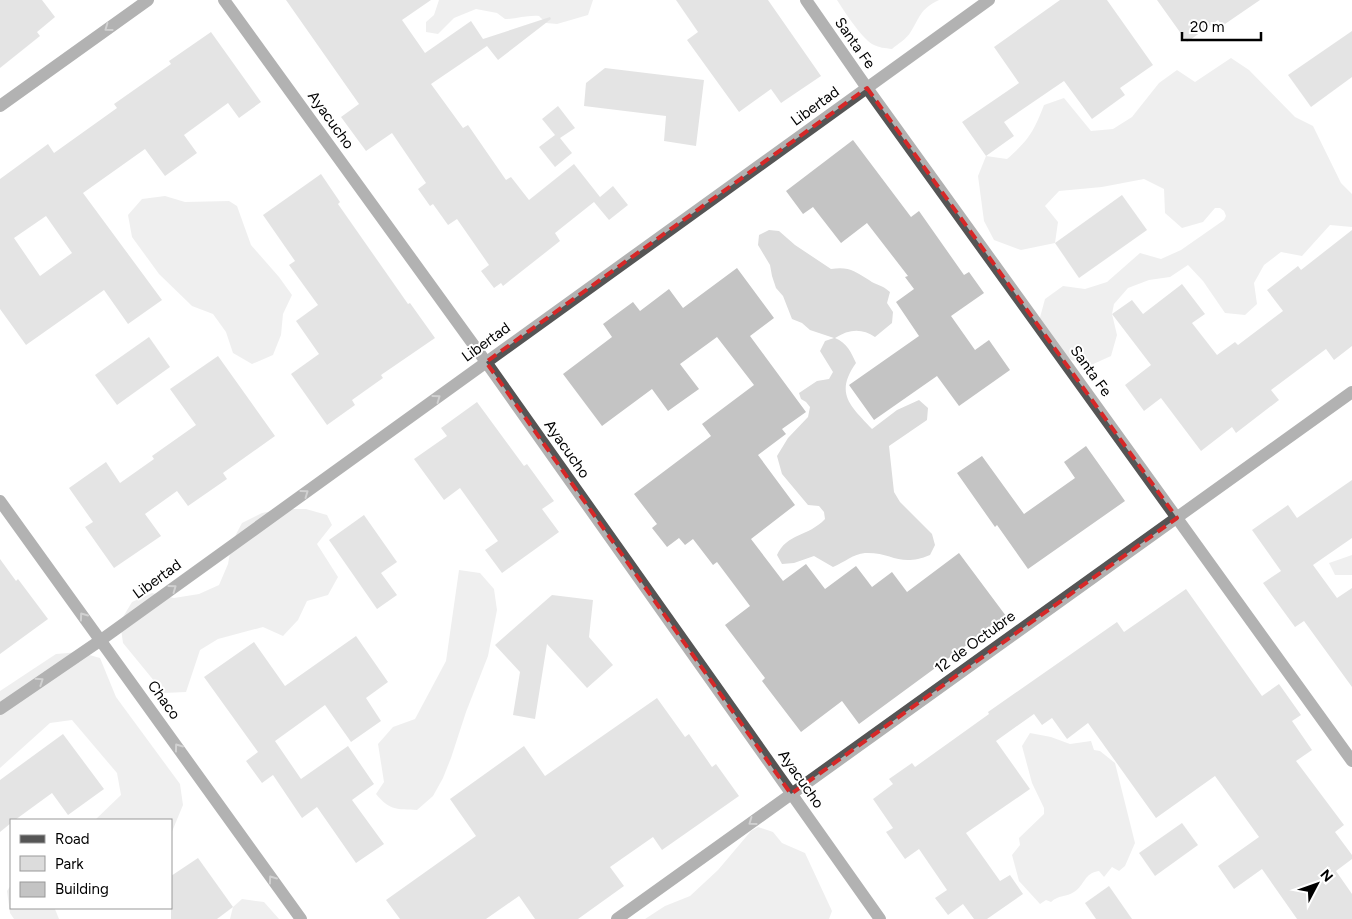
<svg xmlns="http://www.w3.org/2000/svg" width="1352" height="919" font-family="Figtree,sans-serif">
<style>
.green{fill:#dcdcdc}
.building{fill:#c4c4c4;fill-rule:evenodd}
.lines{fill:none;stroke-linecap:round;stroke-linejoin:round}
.minor{stroke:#555;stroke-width:12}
.oneway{stroke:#999}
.marked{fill:none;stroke:#d62828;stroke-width:4;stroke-dasharray:10 6;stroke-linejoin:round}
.labels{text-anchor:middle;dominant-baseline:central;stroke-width:4;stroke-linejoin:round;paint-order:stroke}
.street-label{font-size:15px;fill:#000;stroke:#fff}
</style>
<rect width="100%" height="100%" fill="#fff"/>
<!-- green -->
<g class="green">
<path d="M 439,0 L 593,0 L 588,15 L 557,24 L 546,23 L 539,16 C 527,15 517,19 505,19 L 497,13 L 476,9 L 454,18 L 438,34 L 426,32 L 426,22 L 434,15 Z"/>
<path d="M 837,0 L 939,0 C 919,10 921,16 910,33 C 906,39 898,44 892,49 C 885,48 879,48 872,44 C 861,37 844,11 837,0 Z"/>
<path d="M 1231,58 L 1249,70 L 1295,117 L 1313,126 L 1341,183 L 1352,194 L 1352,227 L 1330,225 L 1302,256 L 1281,252 L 1264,265 L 1254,283 L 1257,304 L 1245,315 L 1225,313 L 1203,281 L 1188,265 L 1170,277 L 1149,280 L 1128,288 L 1114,304 L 1112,314 L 1117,335 L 1111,356 L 1091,365 L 1067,359 L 1039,321 L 1045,299 L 1063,286 L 1085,289 L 1107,282 L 1140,253 L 1161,259 L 1181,250 L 1224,220 L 1226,216 L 1224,211 L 1220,208 L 1215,208 L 1203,222 L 1182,228 L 1165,213 L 1164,189 L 1144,179 L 1102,187 L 1059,191 L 1045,206 L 1058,222 L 1055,243 L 1021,250 L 994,240 L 984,221 L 978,176 L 986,156 L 1007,159 C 1029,140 1034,131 1044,105 L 1064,98 L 1091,131 L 1113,129 L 1132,117 L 1159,83 L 1177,70 L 1195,82 Z"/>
<path d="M 165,196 L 185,202 L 229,201 L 237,206 L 251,245 L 279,277 L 292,295 L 283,314 L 281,335 L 273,355 L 252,364 L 233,353 L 226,332 L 213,314 L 192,306 L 159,274 L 132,237 L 128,215 L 142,199 Z"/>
<path d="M 769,230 L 779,231 L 795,245 L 831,269 C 848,266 855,271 869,280 C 877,286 881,284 890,292 L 887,303 L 893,312 L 892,323 L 875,337 C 862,328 849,329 835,338 C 847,343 851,352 856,363 C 834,394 851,406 872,429 L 897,410 L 919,400 L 928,408 L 927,420 L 889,446 L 894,492 L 900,502 L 932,534 L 935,545 L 930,555 C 899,568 893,552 865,553 C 853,554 845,562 833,567 L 814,556 L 794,563 L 782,564 L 777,555 C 787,533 808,537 825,519 L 824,512 L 819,506 L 808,505 L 782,474 L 777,456 L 788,438 L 808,417 L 810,407 L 806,402 L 801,399 L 799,393 L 817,381 L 829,379 L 833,372 L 820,351 L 825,341 L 834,338 L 810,330 L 802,323 L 792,319 L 783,296 L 776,288 L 772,276 L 770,265 L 758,245 L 759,235 Z"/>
<path d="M 283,509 L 306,509 L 327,515 L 332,525 L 317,544 L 338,577 L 328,595 L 307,601 L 298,620 L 283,636 L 263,627 L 218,639 L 200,650 L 186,692 L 164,693 L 123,643 L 120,622 L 132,602 L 152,593 L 174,598 L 199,594 L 219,585 L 228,564 L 232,542 L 242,523 L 262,513 Z"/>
<path d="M 1352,555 L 1352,575 L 1335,575 L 1329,563 Z"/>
<path d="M 459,570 L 480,573 L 494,589 L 497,610 L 488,656 L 466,712 L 451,758 L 443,778 L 433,796 L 417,810 C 397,809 390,811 376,794 L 384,782 L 378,744 L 393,727 L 415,719 L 446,661 Z"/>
<path d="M 79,652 L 100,658 L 116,697 L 180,784 L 183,805 L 171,834 L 171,820 L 95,820 L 121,795 L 117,773 L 72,720 L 50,723 L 0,768 L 0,691 L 56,654 Z"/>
<path d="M 1030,733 L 1051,737 L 1070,744 L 1091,741 L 1094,750 L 1100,751 L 1115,763 L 1135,843 L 1125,866 L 1119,871 L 1112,867 L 1104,877 L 1099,871 C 1084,873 1085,885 1074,892 C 1067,897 1058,895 1051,902 L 1046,900 L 1040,904 L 1019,881 L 1012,855 L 1020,845 L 1019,838 L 1044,814 L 1044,808 L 1032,783 L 1022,746 Z"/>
<path d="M 758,827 L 773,832 L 782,843 L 805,853 L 832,911 L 829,919 L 645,919 L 665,906 L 690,896 L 718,870 L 751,831 Z"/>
<path d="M 11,885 L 11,908 L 57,908 L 55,909 L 59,919 L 14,919 L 10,913 L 7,891 Z"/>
<path d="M 242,899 L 264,902 L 279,919 L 230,919 L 233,907 Z"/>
</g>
<!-- building -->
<g class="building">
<path d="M 0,0 L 42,0 L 55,17 L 37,32 L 40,36 L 0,68 Z"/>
<path d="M 286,0 L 431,0 L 402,20 L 425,53 L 471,21 L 483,39 L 550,17 L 551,19 L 498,60 L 487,46 L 431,84 L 463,128 L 468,125 L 506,180 L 511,177 L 529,200 L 574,164 L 600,197 L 613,186 L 628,205 L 609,220 L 594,202 L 555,233 L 560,241 L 503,286 L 501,283 L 494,288 L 481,271 L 489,265 L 457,219 L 448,225 L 433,204 L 430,206 L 418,189 L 426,183 L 392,133 L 366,151 L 341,117 L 359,104 Z"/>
<path d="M 676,0 L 768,0 L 821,76 L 781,103 L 771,89 L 739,112 L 687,40 L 698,32 Z"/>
<path d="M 1060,0 L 1107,0 L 1153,65 L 1120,88 L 1125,95 L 1092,119 L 1064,81 L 1004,122 L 1014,136 L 986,156 L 962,122 L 1019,83 L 994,47 Z"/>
<path d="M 1157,0 L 1260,0 L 1222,26 L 1218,20 L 1187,42 Z"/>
<path d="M 1352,31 L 1352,77 L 1311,107 L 1288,75 Z"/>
<path d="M 211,32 L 261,102 L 239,118 L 228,103 L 184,135 L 197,153 L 165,176 L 145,149 L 83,193 L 162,300 L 128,324 L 104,290 L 26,345 L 0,309 L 0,179 L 48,144 L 54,153 L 117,108 L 114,104 L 171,64 L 169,61 ZM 46,216 L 72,253 L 40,276 L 14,238 Z"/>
<path d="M 605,68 L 704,80 L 696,146 L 664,141 L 666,116 L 584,106 L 586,83 Z"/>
<path d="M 558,106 L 575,128 L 560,138 L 572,153 L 555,167 L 539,147 L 555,135 L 542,119 Z"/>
<path d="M 853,140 L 911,217 L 919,211 L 964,275 L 969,272 L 984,293 L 951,316 L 975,350 L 989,340 L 1010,370 L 959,406 L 937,376 L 874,420 L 849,385 L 919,336 L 896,302 L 914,289 L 905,277 L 908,276 L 867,223 L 841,243 L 813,207 L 803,214 L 786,191 Z"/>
<path d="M 321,174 L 340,202 L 338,204 L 408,304 L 410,303 L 435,338 L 381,375 L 383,378 L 352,400 L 355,405 L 327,425 L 291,374 L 319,354 L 296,321 L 318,305 L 289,265 L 295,261 L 263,215 Z"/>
<path d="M 1122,195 L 1147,230 L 1079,278 L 1055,243 Z"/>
<path d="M 1352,230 L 1352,346 L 1334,360 L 1326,349 L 1271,390 L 1279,400 L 1236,433 L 1232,427 L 1201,451 L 1161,398 L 1144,411 L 1125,385 L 1151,365 L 1112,314 L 1132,300 L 1143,314 L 1182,284 L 1205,314 L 1192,323 L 1217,355 L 1235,342 L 1238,345 L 1283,311 L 1267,290 L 1298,266 L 1301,270 Z"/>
<path d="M 737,268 L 774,318 L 750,336 L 806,412 L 782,429 L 786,434 L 758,455 L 795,505 L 751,539 L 783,581 L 806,564 L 825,589 L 856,566 L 872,587 L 892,572 L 907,592 L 959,553 L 1006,616 L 859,724 L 842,701 L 801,732 L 762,681 L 765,678 L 725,625 L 750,606 L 717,562 L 713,565 L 693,539 L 685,545 L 679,538 L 667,547 L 652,528 L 657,524 L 634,494 L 711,436 L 702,424 L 754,385 L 717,337 L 680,364 L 699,389 L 668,411 L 652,389 L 602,426 L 563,374 L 612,337 L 603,324 L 633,302 L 640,311 L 669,289 L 683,308 Z"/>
<path d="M 149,337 L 170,367 L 117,405 L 95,375 Z"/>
<path d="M 218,356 L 275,436 L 223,473 L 227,479 L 188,506 L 177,491 L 145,514 L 161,536 L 114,568 L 85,527 L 93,522 L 69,488 L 106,462 L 120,483 L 154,459 L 152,456 L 196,425 L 170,389 Z"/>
<path d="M 477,402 L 524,466 L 527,464 L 554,501 L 542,509 L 559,532 L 502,573 L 485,550 L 498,541 L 460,488 L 444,500 L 414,459 L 447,436 L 441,428 Z"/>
<path d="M 1086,446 L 1125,501 L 1028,569 L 997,525 L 995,527 L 957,473 L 982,456 L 1024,514 L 1075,478 L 1064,462 Z"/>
<path d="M 1352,480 L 1352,538 L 1313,565 L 1337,598 L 1352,588 L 1352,687 L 1304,621 L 1295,627 L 1263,583 L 1281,571 L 1252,530 L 1288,505 L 1297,518 Z"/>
<path d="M 364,515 L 397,562 L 381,573 L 397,595 L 377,609 L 329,540 Z"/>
<path d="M 0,559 L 16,581 L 18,579 L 48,619 L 0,654 Z"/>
<path d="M 1186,589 L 1262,696 L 1279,684 L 1301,715 L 1292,721 L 1312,750 L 1296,761 L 1344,825 L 1335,832 L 1352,855 L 1352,859 L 1336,871 L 1352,894 L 1352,919 L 1297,919 L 1262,869 L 1234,889 L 1218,866 L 1259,837 L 1215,776 L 1156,818 L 1088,723 L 1067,739 L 1052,718 L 1042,725 L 1034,714 L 996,741 L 1030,789 L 966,833 L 1000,881 L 1010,875 L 1023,894 L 987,919 L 974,919 L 963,904 L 948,915 L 935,898 L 947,890 L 919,849 L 905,859 L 886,832 L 893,828 L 873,799 L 893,784 L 889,779 L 912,763 L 915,767 L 989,714 L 988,712 L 1117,622 L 1124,632 Z"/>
<path d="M 552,595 L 593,600 L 589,637 L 613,665 L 587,688 L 547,644 L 535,719 L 513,715 L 520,672 L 495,645 Z"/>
<path d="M 356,636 L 388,682 L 366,698 L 381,721 L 351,742 L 325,705 L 275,741 L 301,779 L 348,746 L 374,784 L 352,800 L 384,844 L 356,863 L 317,807 L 302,818 L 273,775 L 262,783 L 246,761 L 258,752 L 204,677 L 254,642 L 285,686 Z"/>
<path d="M 657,698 L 685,737 L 689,734 L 712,767 L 716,764 L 739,796 L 662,850 L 653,837 L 610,867 L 624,886 L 578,919 L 535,919 L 519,896 L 486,919 L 400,919 L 386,900 L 476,836 L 450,799 L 524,746 L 545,776 Z"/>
<path d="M 63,734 L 104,789 L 68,815 L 52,793 L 15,820 L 11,820 L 11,823 L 0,832 L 0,780 Z"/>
<path d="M 1182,823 L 1198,845 L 1155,876 L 1139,853 Z"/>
<path d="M 198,858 L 233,907 L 217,919 L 171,919 L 171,876 Z"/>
<path d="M 1109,886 L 1132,919 L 1096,919 L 1085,903 Z"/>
</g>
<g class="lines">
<!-- minor -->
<g class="minor">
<path d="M 224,0 L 486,362 L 880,919"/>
<path d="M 806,0 L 867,88 L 1352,761"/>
<path d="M 0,106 L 148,0"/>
<path d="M 0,501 L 301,919"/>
<path d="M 0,709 L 101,640 L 989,0"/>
<path d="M 617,919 L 1352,392"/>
</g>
</g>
<!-- one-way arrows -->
<defs><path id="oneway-chevron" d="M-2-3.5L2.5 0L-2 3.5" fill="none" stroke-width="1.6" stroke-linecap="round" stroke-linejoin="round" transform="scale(1.25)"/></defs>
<g class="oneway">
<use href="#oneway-chevron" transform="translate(108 28) rotate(144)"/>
<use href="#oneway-chevron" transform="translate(437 398) rotate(-36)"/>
<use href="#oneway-chevron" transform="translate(305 493) rotate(-36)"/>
<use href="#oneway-chevron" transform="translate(173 588) rotate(-36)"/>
<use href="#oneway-chevron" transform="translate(83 616) rotate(-126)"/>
<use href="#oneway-chevron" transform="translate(40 681) rotate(-34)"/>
<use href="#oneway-chevron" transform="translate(178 747) rotate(-126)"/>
<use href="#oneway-chevron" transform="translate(752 822) rotate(144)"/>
<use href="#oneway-chevron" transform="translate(272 879) rotate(-126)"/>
</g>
<!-- marked area -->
<path d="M0 0H1352V919H0ZM 867,88 L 1177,518 L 791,794 L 486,362 Z" fill="#fff" fill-opacity=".55" fill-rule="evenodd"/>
<path class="marked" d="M 867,88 L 1177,518 L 791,794 L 486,362 Z"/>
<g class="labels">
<!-- street labels -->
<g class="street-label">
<text transform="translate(855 43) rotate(55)">Santa Fe</text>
<text transform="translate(815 106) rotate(-36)">Libertad</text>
<text transform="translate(331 120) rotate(54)">Ayacucho</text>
<text transform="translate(486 342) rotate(-36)">Libertad</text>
<text transform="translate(1091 371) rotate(54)">Santa Fe</text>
<text transform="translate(567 449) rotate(55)">Ayacucho</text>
<text transform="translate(157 579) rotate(-36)">Libertad</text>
<text transform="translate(975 642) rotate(-36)">12 de Octubre</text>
<text transform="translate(164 700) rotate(54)">Chaco</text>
<text transform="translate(801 779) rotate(55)">Ayacucho</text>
</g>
</g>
<!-- legend -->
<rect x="10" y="819" width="162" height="90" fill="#ffffff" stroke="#999999"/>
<rect x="20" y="835" width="25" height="8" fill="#555555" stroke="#999999"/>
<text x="55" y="844" font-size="15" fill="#000000">Road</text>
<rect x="20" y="856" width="25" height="15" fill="#dcdcdc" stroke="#999999"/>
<text x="55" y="869" font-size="15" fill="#000000">Park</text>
<rect x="20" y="882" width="25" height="15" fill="#c4c4c4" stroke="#999999"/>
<text x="55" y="894" font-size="15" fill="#000000">Building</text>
<!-- north arrow -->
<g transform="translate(1317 884) rotate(49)" stroke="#ffffff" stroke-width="4" paint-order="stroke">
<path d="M0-4L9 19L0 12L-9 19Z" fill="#000000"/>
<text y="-8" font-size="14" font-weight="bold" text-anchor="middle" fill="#000000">N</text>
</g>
<!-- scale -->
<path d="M1182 32v8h79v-8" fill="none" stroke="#000000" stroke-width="2.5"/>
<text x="1190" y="32" font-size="15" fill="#000000" stroke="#ffffff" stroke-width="4" paint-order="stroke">20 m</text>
</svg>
